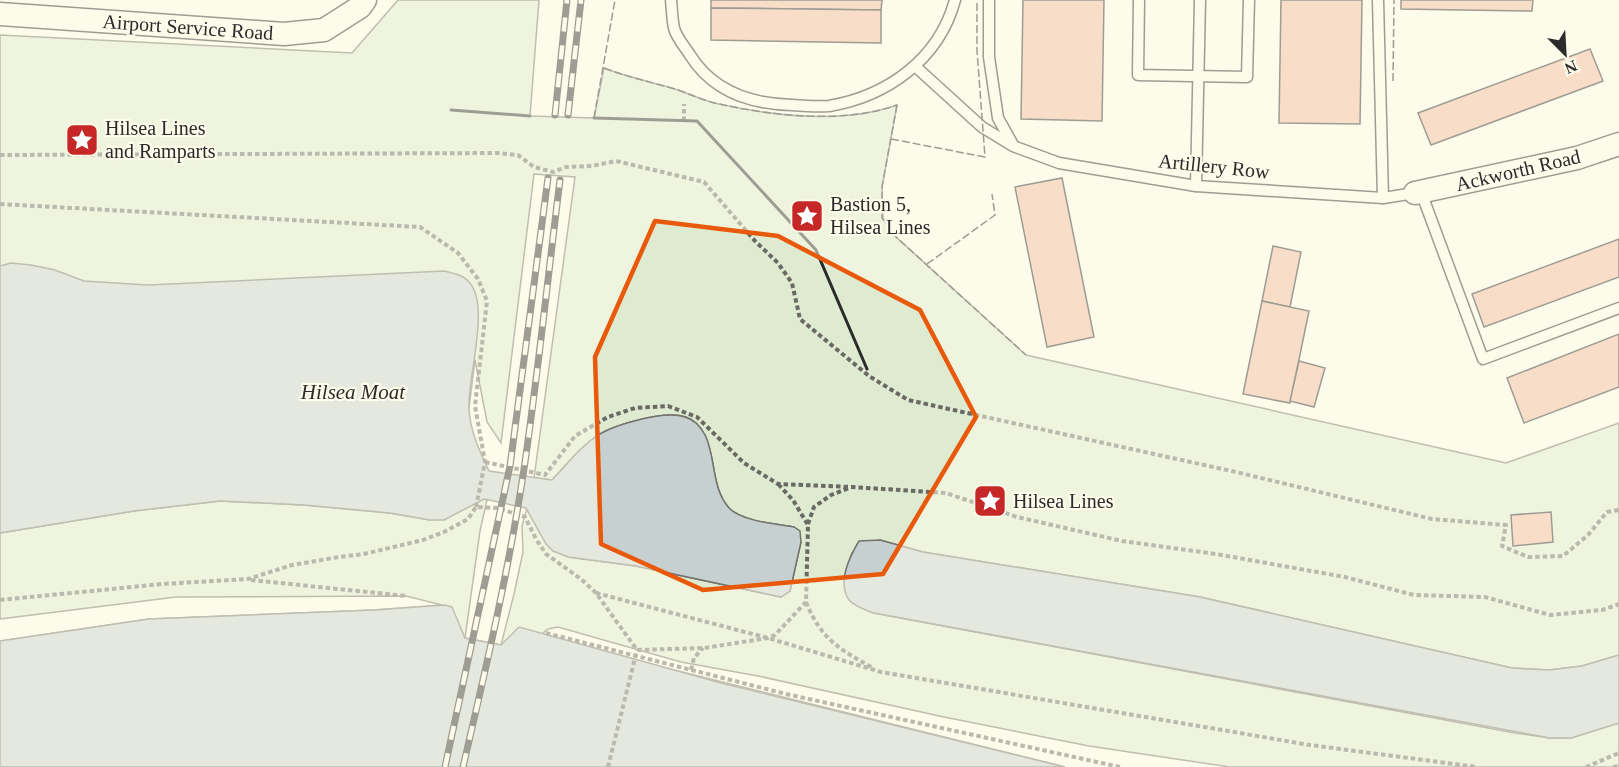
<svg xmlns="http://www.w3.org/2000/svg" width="1619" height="767" font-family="Georgia,serif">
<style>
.green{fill:#deebd1;stroke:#74746e;stroke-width:1.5}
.water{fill:#c7d0d0;stroke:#74746e;stroke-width:1.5}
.building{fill:#f2b8a0;stroke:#2b2b2b;stroke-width:1.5}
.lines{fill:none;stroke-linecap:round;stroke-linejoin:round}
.service-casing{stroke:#2b2b2b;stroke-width:13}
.minor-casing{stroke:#2b2b2b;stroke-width:25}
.path{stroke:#6a6964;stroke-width:4;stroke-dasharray:4.5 3;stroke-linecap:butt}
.service{stroke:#fdfbea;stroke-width:10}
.minor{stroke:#fdfbea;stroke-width:22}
.rail-casing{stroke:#2b2b2b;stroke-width:7}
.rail{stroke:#fdfbea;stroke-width:4.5;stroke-dasharray:14;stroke-linecap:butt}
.path-bridge{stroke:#6a6964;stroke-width:4;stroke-dasharray:4.5 3;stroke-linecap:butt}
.fence{stroke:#2b2b2b;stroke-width:1.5;stroke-dasharray:8 3;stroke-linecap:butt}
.wall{stroke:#2b2b2b;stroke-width:3}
.marked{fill:none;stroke:#e8590c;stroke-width:4.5;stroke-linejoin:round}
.labels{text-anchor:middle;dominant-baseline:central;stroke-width:4.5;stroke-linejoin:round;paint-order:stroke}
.street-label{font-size:20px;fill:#2b2b2b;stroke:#fdfbea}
.poi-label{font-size:20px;fill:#2b2b2b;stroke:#fdfbea;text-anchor:start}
.water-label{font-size:21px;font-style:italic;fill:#2b2b2b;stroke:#fdfbea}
</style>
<rect width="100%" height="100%" fill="#fdfbea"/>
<!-- green -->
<path class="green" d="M 398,0 L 539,0 L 530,116 L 594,118 L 604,68 C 627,77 651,82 675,89 C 690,94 704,101 719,104 C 774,116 844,124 897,105 L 882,187 L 883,218 L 896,237 L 1026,355 L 1506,463 L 1619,423 L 1619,655 L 1582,666 L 1549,670 L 1512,668 L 1200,597 L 923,552 L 880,540 L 852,553 C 841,585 839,601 874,613 L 1515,733 L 1550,738 L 1571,738 L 1619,723 L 1619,767 L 1230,767 L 1089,746 L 944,717 L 758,676 L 681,662 L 558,627 L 548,629 L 542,634 L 666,668 L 1065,767 L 0,641 L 149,619 L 374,610 L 442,605 L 406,596 L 176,597 L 0,619 L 0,533 L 134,511 L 220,501 L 304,505 L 390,513 L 430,520 L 483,499 L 487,500 L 480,531 L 465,638 L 501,645 L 514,594 L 523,552 L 522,526 L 527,508 L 541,535 L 568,557 L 636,566 L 781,597 L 790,591 L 801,542 L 794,527 C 776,524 741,521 729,508 C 711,488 716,457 705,435 C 700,426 695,420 686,417 C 665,410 611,425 594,438 C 578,449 565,466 552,480 L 534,478 L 575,177 L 534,174 L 501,443 L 487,422 L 475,360 L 469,408 L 0,386 L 0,35 L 352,53 Z"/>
<!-- water -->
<g class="water">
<path d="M 11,263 L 31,265 L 55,270 L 84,281 L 148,285 L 444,271 C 453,273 463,275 469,282 C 491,305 467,378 469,409 C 470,431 480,452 489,471 L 552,480 C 566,466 578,449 594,438 C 611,425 664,410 685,417 C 695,420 700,426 705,435 C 716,457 711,488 729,508 C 741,521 776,524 794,527 L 800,531 L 801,542 L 790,591 L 781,597 L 636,566 L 568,557 L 553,551 L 546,544 L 526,508 L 484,499 L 444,520 L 430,520 L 390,513 L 304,505 L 220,501 L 134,511 L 0,533 L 0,266 Z"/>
<path d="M 880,540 L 923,552 L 1200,597 L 1512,668 L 1549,670 L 1582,666 L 1619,655 L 1619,723 L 1571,738 L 1550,738 L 874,613 C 866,610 855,607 849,600 C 837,583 850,556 859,541 Z"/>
<path d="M 445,605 L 452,607 L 465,638 L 501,645 L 519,627 L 721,683 L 1065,767 L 0,767 L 0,641 L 149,619 L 374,610 Z"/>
</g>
<!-- building -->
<g class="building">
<path d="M 711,0 L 882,0 L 881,10 L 711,8 Z"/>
<path d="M 1023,0 L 1104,0 L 1102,121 L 1021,119 Z"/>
<path d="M 1281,0 L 1362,0 L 1360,124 L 1279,123 Z"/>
<path d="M 1401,0 L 1533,0 L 1532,11 L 1401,9 Z"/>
<path d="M 711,8 L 881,10 L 881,43 L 711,40 Z"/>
<path d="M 1590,49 L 1603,81 L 1431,145 L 1418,113 Z"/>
<path d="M 1062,178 L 1094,337 L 1047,347 L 1015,187 Z"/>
<path d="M 1619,239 L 1619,277 L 1484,327 L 1472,294 Z"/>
<path d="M 1273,246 L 1301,252 L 1290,307 L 1262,301 Z"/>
<path d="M 1262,301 L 1309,311 L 1290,403 L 1243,394 Z"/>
<path d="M 1619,334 L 1619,387 L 1524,423 L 1507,378 Z"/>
<path d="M 1299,361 L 1325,368 L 1314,407 L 1290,401 Z"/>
<path d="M 1551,512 L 1553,542 L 1513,546 L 1511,515 Z"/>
</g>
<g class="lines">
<defs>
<g id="service">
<path d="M 671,0 C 672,9 672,19 674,28 C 676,37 685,47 690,55 C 713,92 751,104 792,105 C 804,106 817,107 829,106 C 888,96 939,59 955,0"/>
<path d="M 989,0 L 989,57 L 998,118 L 1013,145"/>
<path d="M 1139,0 L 1138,75 L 1247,77 L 1249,0"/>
<path d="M 1378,0 L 1383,198"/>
<path d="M 916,67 L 982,127 L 1013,146 L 1059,163 L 1196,186 L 1383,198 L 1415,193"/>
<path d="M 1196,186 L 1200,0"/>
<path d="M 1421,192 L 1483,359 L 1619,308"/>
</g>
<g id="minor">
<path d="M 0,14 L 284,34 L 324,30 L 360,7 L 365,0"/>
<path d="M 1415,193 L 1577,158 L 1619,144"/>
</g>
</defs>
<!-- service casing -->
<use href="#service" class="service-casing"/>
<!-- minor casing -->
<use href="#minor" class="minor-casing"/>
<!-- path -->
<g class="path">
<path d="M 684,121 L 684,104"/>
<path d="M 0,155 L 497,153 L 518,155 L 534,167 L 553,172 L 566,167 L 592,166 L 616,161 L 704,182 L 755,241 L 778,263 L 792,283 L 800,319 L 869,376 L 908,400 L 1236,472 L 1432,519 L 1506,525 L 1502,546 L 1528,557 L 1563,556 L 1588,535 L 1607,512 L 1619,510"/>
<path d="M 0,204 L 420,227 L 458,253 L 478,279 L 487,301 L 475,406 L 485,462 L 476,507"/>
<path d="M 485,462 L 545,475 L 575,436 L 608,417 L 635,408 L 668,406 L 697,417 L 744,463 L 778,484 L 852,487 L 946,493 L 1017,517 L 1122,541 L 1216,554 L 1345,577 L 1414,595 L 1485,597 L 1550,615 L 1602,610 L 1619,604"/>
<path d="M 808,524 L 814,507 L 831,495 L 849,488"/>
<path d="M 251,580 L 406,596"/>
<path d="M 596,593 L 768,638 L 881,672 L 1310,745 L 1477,767"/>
<path d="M 0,600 L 162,584 L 248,579 L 292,565 L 339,557 L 364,554 L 423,540 L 444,532 L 468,519 L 476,507 L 498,508 L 525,517 L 536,539 L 546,554 L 581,579 L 596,593 L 637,650 L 704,648 L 768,638 L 775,635 L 806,602 L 808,525 L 793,500 L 779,485"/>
<path d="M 806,602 C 821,639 839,649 873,668"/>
<path d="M 546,633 L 786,694 L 1120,767"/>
<path d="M 691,670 L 694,658 L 703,648"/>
<path d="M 1586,767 L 1619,753"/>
<path d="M 1613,767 L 1619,766"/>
</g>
<!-- service -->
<use href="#service" class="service"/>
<!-- minor -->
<use href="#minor" class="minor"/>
<defs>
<g id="rail">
<path d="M 555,115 L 567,0"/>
<path d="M 568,115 L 581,0"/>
<path d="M 445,767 L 510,466 L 548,178"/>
<path d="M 463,767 C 486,668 509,569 524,469 C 538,373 548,276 560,180"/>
</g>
</defs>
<!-- rail casing -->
<use href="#rail" class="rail-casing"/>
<!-- rail -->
<use href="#rail" class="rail"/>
<!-- path-bridge -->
<path class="path-bridge" d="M 608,767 L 637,650"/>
<!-- fence -->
<g class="fence">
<path d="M 604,68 C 627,77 651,82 675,89 C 690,94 704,101 719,104 C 774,116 844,124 897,105"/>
<path d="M 1393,81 L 1394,0"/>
<path d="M 897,105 L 882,187 L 882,218 L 896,237 L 1026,355"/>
<path d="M 594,118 L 615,0"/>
<path d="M 891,139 L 985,157 L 977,51 L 977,0"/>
<path d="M 927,264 L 995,215 L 992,194"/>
</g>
<!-- wall -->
<g class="wall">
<path d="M 451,110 L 530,116"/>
<path d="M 594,118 L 697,121 L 816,250 L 867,369"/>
</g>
</g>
<!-- marked area -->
<path d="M0 0H1619V767H0ZM 655,221 L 778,236 L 920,310 L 976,417 L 883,574 L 703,590 L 601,544 L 595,357 Z" fill="#fdfbea" fill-opacity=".55" fill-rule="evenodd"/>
<path class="marked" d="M 655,221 L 778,236 L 920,310 L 976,417 L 883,574 L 703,590 L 601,544 L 595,357 Z"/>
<!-- icons -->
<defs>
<symbol id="sight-square" viewBox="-11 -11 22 22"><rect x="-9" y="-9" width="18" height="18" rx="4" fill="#c62828" stroke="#fdfbea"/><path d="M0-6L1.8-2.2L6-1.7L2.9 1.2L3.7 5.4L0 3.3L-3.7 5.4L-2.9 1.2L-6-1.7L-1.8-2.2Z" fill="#fff"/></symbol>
</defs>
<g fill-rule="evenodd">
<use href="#sight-square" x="63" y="121" width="38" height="38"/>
<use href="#sight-square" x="788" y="197" width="38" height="38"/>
<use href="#sight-square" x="971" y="482" width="38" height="38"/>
</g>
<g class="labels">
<!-- street labels -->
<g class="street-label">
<text transform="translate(188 27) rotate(4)">Airport Service Road</text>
<text transform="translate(1214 166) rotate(6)">Artillery Row</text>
<text transform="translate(1518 170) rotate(-13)">Ackworth Road</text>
</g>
<!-- poi labels -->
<g class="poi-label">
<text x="105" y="128">Hilsea Lines<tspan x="105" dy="23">and Ramparts</tspan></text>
<text x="830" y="204">Bastion 5,<tspan x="830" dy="23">Hilsea Lines</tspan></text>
<text x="1013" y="501">Hilsea Lines</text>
</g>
<!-- water labels -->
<g class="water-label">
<text x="353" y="392">Hilsea Moat</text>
</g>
</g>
<!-- north arrow -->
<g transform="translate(1565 54) rotate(156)" stroke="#fdfbea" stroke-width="4.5" paint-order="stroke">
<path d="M0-4.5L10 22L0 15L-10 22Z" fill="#2b2b2b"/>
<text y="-9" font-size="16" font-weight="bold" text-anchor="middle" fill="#2b2b2b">N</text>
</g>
</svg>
